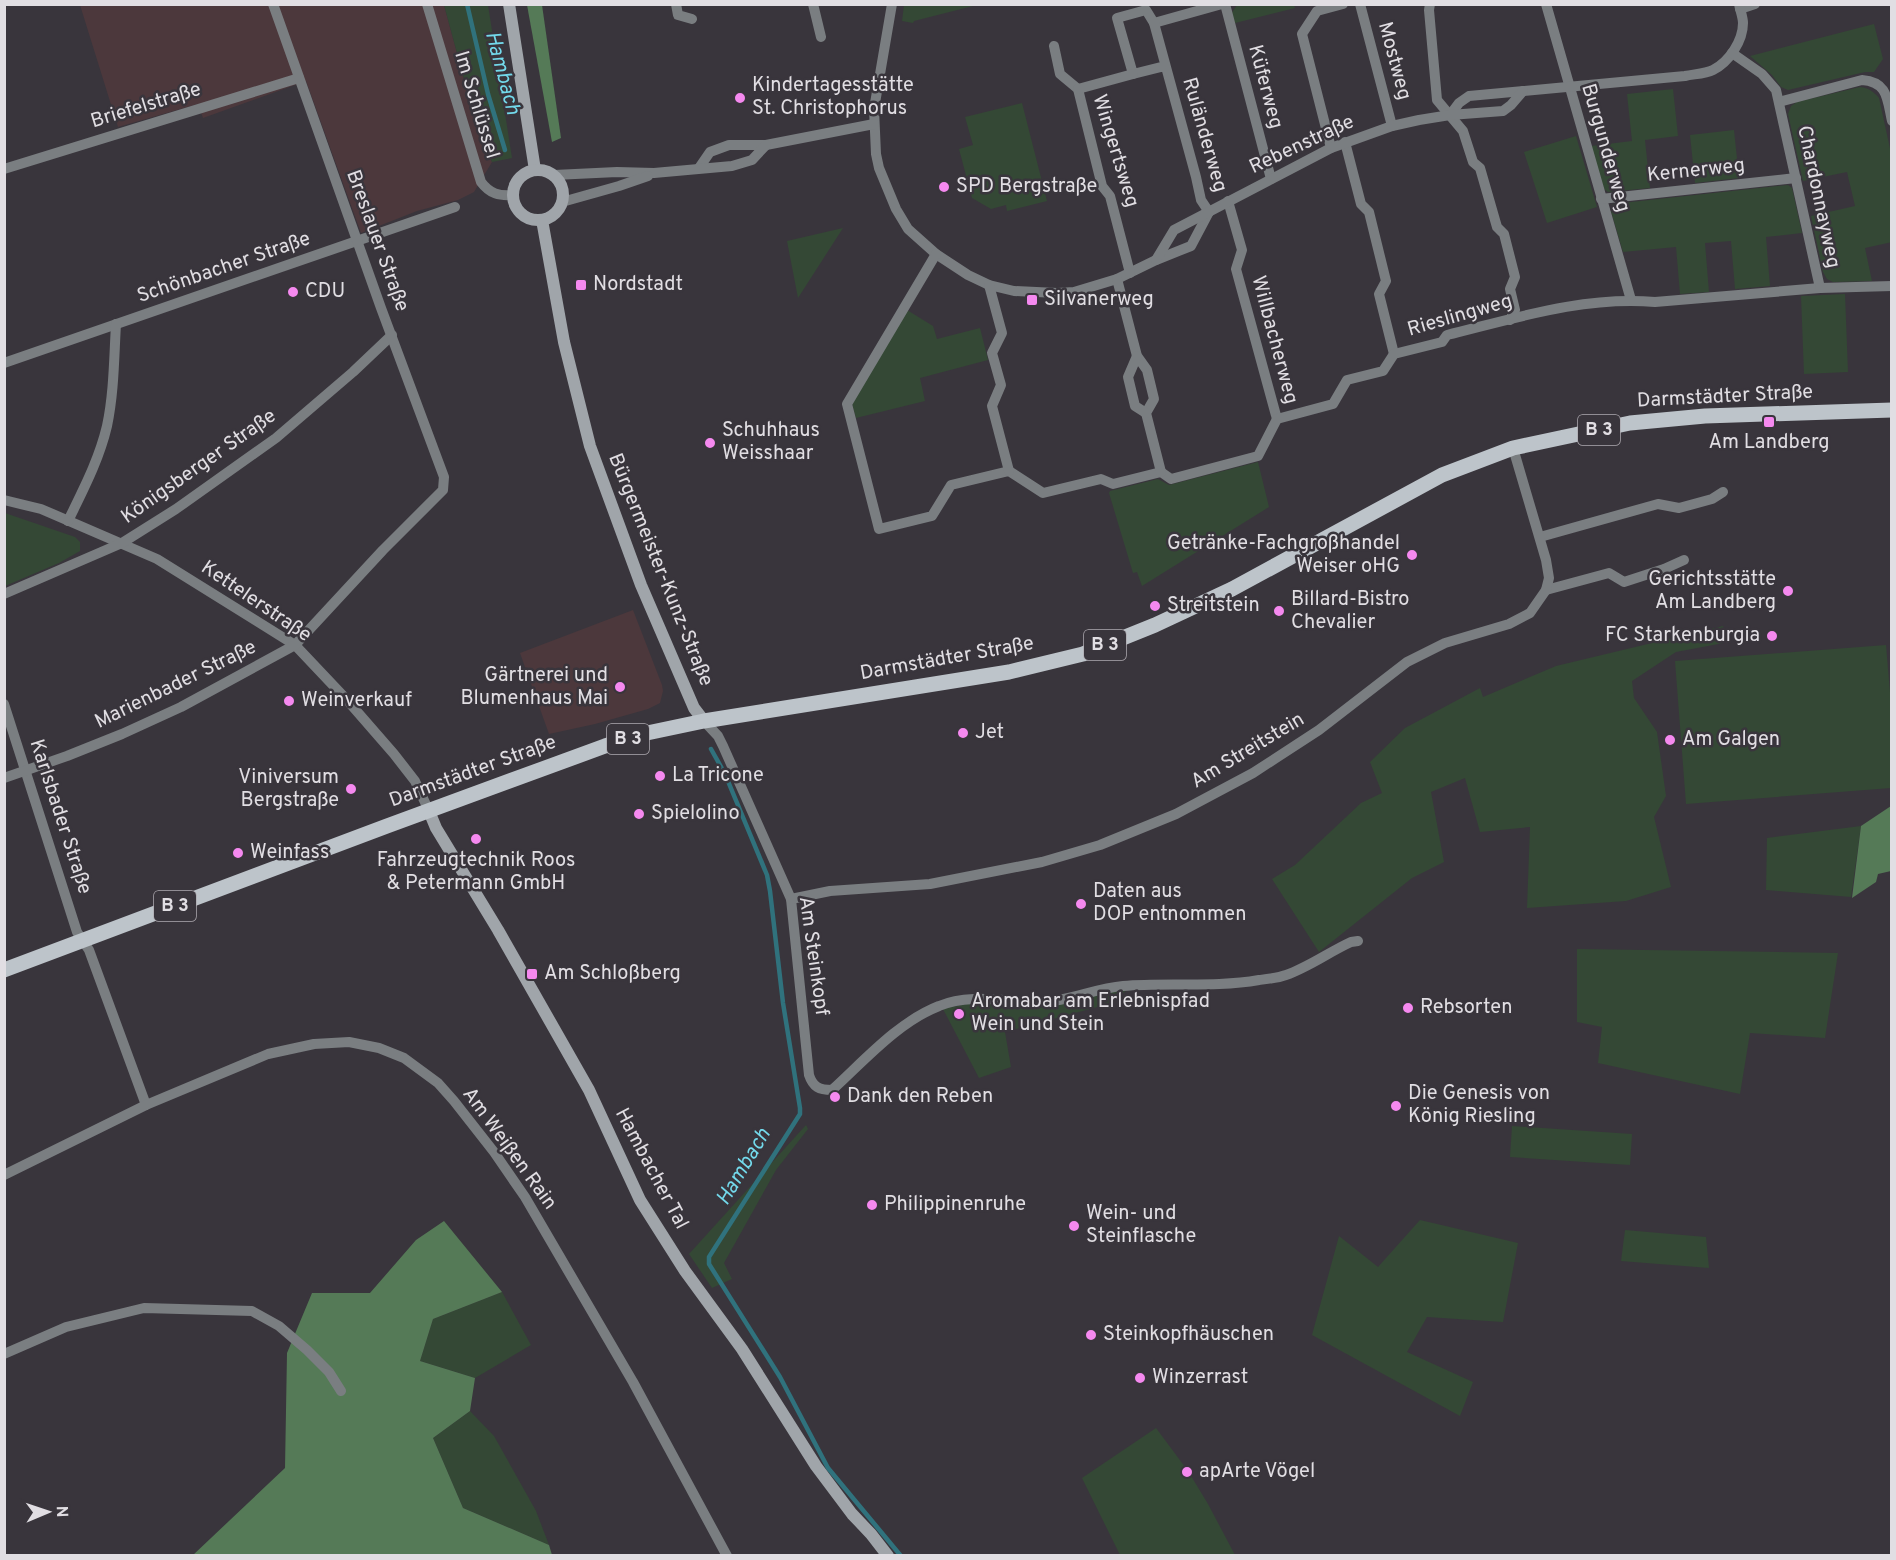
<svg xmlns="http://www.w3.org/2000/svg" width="1896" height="1560" font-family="Overpass,sans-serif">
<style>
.commercial{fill:#4c383c}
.green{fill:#344835}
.forest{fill:#557a57}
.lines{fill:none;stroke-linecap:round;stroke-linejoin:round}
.stream{stroke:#30727d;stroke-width:4.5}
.street{stroke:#7a7e81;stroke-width:10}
.secondary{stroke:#a0a5aa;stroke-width:12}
.primary{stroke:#bdc4ca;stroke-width:15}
.poi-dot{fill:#f589ef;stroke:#39353c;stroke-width:2}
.labels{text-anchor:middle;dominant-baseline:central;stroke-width:5;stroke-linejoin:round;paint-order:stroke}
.shield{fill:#39353c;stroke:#afabb1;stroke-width:1.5}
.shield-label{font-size:18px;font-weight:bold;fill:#e1dee3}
.street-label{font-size:20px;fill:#e1dee3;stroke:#39353c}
.poi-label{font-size:20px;fill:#e1dee3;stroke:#39353c;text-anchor:start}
.water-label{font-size:21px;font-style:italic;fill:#73d9eb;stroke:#39353c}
</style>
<rect width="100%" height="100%" fill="#39353c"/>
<!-- commercial -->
<g class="commercial">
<path d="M 80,5 L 444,5 L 477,127 L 492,162 L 474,192 L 458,200 L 417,211 L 361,233 L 306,81 L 203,118 L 198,104 L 118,127 Z"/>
<path d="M 633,610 L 662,685 L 663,691 L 660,703 L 648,709 L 595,724 L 549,734 L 520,653 Z"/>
</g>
<!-- green -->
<g class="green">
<path d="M 444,5 L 488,5 L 512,158 L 492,162 L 477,127 Z"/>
<path d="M 904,5 L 904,4 L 977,5 L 914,21 L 913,23 L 902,21 Z"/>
<path d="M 1237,5 L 1294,5 L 1295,8 L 1235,23 L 1231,14 Z"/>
<path d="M 1874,24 L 1883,59 L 1874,72 L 1865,72 L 1788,90 L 1781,87 L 1772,75 L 1750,56 Z"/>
<path d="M 1860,87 C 1869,88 1874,92 1879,98 L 1891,153 L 1892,242 L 1865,248 L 1872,281 L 1833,282 L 1827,279 L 1823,272 L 1811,216 L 1855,206 L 1847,172 L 1803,181 L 1788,114 L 1791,106 L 1797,102 Z"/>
<path d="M 1673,89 L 1678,136 L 1645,140 L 1650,188 L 1608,192 L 1604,189 L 1591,146 L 1632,141 L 1627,94 Z"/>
<path d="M 1022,103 L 1047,201 L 1007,211 L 1006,205 L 991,209 L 972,198 L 959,149 L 973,145 L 965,117 Z"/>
<path d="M 1734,130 L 1739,178 L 1695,183 L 1690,135 Z"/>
<path d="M 1576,136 L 1597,207 L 1547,223 L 1524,152 Z"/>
<path d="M 1788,185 L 1792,188 L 1802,233 L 1766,237 L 1770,286 L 1735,289 L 1731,241 L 1705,243 L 1709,292 L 1680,294 L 1676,247 L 1623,252 L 1610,208 L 1613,204 Z"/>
<path d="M 843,228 L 798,298 L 787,241 Z"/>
<path d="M 1845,294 L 1848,372 L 1804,374 L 1801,296 Z"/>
<path d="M 907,310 L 933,326 L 937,339 L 980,328 L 988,360 L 920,378 L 925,401 L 856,418 L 852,404 Z"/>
<path d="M 1258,462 L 1269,507 L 1142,586 L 1137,572 L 1133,573 L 1109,493 L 1110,491 L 1158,479 L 1169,485 Z"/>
<path d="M 5,513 L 75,537 L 80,542 L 80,551 L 59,563 L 5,586 Z"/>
<path d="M 1723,626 L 1729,642 L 1676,652 L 1632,681 L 1634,698 L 1657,732 L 1666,796 L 1654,817 L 1671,887 L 1626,901 L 1527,908 L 1530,827 L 1480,832 L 1465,778 L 1431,792 L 1444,862 L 1412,878 L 1319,952 L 1272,879 L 1295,865 L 1361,803 L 1382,793 L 1370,762 L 1405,728 L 1480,688 L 1483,697 L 1556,666 Z"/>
<path d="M 1886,645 L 1892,716 L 1891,788 L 1686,804 L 1675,661 Z"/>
<path d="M 1861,826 L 1851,897 L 1766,890 L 1767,838 Z"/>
<path d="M 1577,949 L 1838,953 L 1825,1038 L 1750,1033 L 1740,1094 L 1598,1063 L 1602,1027 L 1577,1022 Z"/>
<path d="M 1128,989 L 1112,1003 L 1005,1032 L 1011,1067 L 979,1078 L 943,1009 L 972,1003 Z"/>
<path d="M 806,1125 L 808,1129 L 776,1170 L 724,1263 L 732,1279 L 712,1288 L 689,1254 Z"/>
<path d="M 1512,1126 L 1632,1134 L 1630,1165 L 1510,1157 Z"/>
<path d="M 1420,1220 L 1518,1243 L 1503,1322 L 1427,1317 L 1407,1352 L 1473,1382 L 1460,1416 L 1312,1335 L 1339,1236 L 1378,1267 Z"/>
<path d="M 1625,1230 L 1706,1237 L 1709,1268 L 1621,1261 Z"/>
<path d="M 502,1292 L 531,1345 L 475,1378 L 420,1361 L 433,1319 Z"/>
<path d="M 470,1411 L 494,1436 L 536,1511 L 549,1545 L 463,1508 L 433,1438 Z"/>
<path d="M 1156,1428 L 1188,1471 L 1208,1504 L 1235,1555 L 1120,1555 L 1082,1478 Z"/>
</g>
<!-- forest -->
<g class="forest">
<path d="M 527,5 L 542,5 L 561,138 L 552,142 Z"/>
<path d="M 1891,806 L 1891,871 L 1878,874 L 1876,882 L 1852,898 L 1861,826 Z"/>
<path d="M 444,1221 L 502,1292 L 433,1319 L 420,1361 L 475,1378 L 470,1411 L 433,1438 L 463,1508 L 549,1545 L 552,1555 L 192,1556 L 285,1468 L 287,1353 L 312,1293 L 370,1293 L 416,1240 Z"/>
</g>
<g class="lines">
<!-- stream -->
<g class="stream">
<path d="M 467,4 L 488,94 L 505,150"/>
<path d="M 711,749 L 725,774 L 767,875 L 770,891 L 783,1003 L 800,1108 L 800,1114 L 709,1257 L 709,1264 L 780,1377 L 828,1468 L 901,1556"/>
</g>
<!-- street -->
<g class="street">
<path d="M 427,4 L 481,182 C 490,194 499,196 513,195"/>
<path d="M 676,4 L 678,15 L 692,19"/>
<path d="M 813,4 L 821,37"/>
<path d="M 892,4 L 874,109 L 876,154 L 879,168 L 896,209 L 908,229 L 936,254 L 968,275 L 989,285 L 1014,291 L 1057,293 L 1074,292 L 1117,279 L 1156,260 L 1191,246 L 1209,212"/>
<path d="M 1225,4 L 1271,179"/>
<path d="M 1360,4 L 1392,126"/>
<path d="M 1430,4 L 1429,10 L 1437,100 L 1463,131 L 1473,162 L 1480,168 L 1497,227 L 1504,234 L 1515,277 L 1510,289 L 1515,310 L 1510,320"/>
<path d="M 1546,4 L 1631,300"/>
<path d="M 1740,9 L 1755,4"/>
<path d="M 1154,23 L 1222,4"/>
<path d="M 1054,46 L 1060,74 L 1078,89 L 1102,186 L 1110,196 L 1130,273"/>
<path d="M 1165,66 L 1133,74 L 1117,18 L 1146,10 L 1154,23 L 1196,177 L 1201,200 L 1209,212"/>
<path d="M 1078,89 L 1133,74"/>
<path d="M 1779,102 L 1862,80 C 1888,82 1887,99 1892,121"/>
<path d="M 1450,115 L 1459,103 L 1469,96 L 1685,76 C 1694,74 1705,74 1713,70 C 1729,62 1743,41 1743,23 C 1743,17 1740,10 1739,4"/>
<path d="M 1345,142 L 1361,204 L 1369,212 L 1386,281 L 1379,294 L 1394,354"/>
<path d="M 1331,148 L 1302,34 L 1317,11 L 1343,4"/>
<path d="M 699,168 L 710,152 L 729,145 L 766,145 L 874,124"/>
<path d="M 4,169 L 299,78"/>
<path d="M 554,175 L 617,172 L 654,173 L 732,166 L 752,160 L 766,145"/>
<path d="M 1601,199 L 1796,178"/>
<path d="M 1228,201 L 1242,250 L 1236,269 L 1277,419"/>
<path d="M 562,202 L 619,186 L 648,176"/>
<path d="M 936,254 L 847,404 L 879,529 L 932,516 L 951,485 L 1009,471 L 1043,493 L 1101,479 L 1113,484 L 1161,472 L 1171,479 L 1258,456 L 1277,419 L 1333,404 L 1347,380 L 1383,371 L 1394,354 L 1442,342 L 1447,335 C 1516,318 1584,296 1655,302 L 1820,288 L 1776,90 L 1762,74 L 1732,53"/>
<path d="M 1156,260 L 1174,230 L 1331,148 L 1392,126 L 1419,120 L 1450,115 L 1503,111 L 1511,105 L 1523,91"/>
<path d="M 1117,279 L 1137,356 L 1147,370 L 1154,399 L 1146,413 L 1161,472"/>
<path d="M 989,285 L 1002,333 L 992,353 L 1001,385 L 992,406 L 1009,471"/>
<path d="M 1820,288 L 1892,286"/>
<path d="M 1137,356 L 1128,377 L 1135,406 L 1146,413"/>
<path d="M 4,363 L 455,207"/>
<path d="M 4,500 L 41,509 L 157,559 L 295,645 L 347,700 L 394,754 L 415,781 L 429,811"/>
<path d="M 68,521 C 83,490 99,460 107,426 C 114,393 114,358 116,324"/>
<path d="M 1540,537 L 1658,504 L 1679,508 L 1712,499 L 1723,492"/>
<path d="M 1546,590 L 1609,573 L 1624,582 L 1664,569 L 1684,560"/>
<path d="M 4,594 L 122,543 L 176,509 L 276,438 L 353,372 L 392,335"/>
<path d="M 4,704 L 77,932 L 89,950 L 146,1105"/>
<path d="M 704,721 L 718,736 L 723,746 L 791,899 L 809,1075 C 813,1087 819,1090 832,1090 C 864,1061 898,1022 939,1006 C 972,992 1009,1003 1043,1002 C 1070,1001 1096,988 1123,986 C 1168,982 1214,988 1259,980 C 1268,979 1278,978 1286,975 C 1309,967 1329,952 1351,942 L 1358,941"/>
<path d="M 4,778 L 67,756 L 122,734 L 181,707 L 295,645 L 383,550 L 443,490 L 444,477 L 381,308 L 273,4"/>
<path d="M 791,899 L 830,891 L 930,884 L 1042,862 L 1100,845 L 1176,814 L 1253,773 L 1319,730 L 1407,662 L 1445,643 L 1509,624 L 1530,613 L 1546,590 L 1549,578 L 1546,560 L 1513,448"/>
<path d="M 4,1175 L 146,1105 L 268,1054 L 314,1044 L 349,1042 L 379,1048 L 404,1058 L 438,1083 L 454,1101 L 494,1152 L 525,1197 L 633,1382 L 727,1556"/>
<path d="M 4,1354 L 66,1327 L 144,1308 L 252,1311 L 279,1326 L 307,1350 L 329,1372 L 341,1391"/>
</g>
<!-- secondary -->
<g class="secondary">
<path d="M 509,4 L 535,170"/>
<circle cx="538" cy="195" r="25"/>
<path d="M 542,220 L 564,342 L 590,446 L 641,585 L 694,708 L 704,721"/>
<path d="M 429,811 L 436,828 L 498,930 L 589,1090 L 640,1200 L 685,1271 L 742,1349 L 816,1466 L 852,1514 L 871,1534 L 888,1556"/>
</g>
<!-- primary -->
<path class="primary" d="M 4,970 L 387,826 L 605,746 L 647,733 L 704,721 L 1009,672 L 1083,654 L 1155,625 L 1232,589 L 1442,475 L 1513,448 L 1630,423 L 1705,416 L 1892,410"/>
</g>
<!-- markers -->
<g class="poi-dot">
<circle cx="740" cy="98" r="6"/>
<circle cx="944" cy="187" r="6"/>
<rect x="575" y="279" width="12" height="12" rx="3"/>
<circle cx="293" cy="292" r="6"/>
<rect x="1026" y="294" width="12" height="12" rx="3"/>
<rect x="1763" y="416" width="12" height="12" rx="3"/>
<circle cx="710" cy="443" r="6"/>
<circle cx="1412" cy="555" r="6"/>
<circle cx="1788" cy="591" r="6"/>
<circle cx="1155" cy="606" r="6"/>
<circle cx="1279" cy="611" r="6"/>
<circle cx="1772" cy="636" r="6"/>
<circle cx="620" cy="687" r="6"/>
<circle cx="289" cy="701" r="6"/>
<circle cx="963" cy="733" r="6"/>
<circle cx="1670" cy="740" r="6"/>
<circle cx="660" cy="776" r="6"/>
<circle cx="351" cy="789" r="6"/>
<circle cx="639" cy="814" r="6"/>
<circle cx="476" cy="839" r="6"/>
<circle cx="238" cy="853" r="6"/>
<circle cx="1081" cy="904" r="6"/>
<rect x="526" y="968" width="12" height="12" rx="3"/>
<circle cx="1408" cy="1008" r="6"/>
<circle cx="959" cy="1014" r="6"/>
<circle cx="835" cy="1097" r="6"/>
<circle cx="1396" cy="1106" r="6"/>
<circle cx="872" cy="1205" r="6"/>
<circle cx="1074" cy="1226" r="6"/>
<circle cx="1091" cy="1335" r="6"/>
<circle cx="1140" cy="1378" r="6"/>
<circle cx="1187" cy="1472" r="6"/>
</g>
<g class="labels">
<!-- shield labels -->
<g class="shield">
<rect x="1578" y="415" width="42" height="30" rx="4.5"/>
<rect x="1084" y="630" width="42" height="30" rx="4.5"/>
<rect x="607" y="724" width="42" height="30" rx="4.5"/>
<rect x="154" y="891" width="42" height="30" rx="4.5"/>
</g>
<g class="shield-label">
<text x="1599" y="430">B 3</text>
<text x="1105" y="645">B 3</text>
<text x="628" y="739">B 3</text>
<text x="175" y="906">B 3</text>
</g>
<!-- street labels -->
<g class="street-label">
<text transform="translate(1394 61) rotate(75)">Mostweg</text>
<text transform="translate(1265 87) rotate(75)">Küferweg</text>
<text transform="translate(476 105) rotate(73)">Im Schlüssel</text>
<text transform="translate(146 106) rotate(-17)">Briefelstraße</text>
<text transform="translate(1204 135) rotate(74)">Ruländerweg</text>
<text transform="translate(1302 145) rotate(-25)">Rebenstraße</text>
<text transform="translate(1605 148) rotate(74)">Burgunderweg</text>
<text transform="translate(1115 151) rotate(73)">Wingertsweg</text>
<text transform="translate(1696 171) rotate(-6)">Kernerweg</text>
<text transform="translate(1818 197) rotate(78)">Chardonnayweg</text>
<text transform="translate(377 241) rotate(70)">Breslauer Straße</text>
<text transform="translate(224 268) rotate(-19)">Schönbacher Straße</text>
<text transform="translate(1460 316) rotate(-16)">Rieslingweg</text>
<text transform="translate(1274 340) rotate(75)">Willbacherweg</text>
<text transform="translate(1725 397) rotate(-3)">Darmstädter Straße</text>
<text transform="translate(199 467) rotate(-35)">Königsberger Straße</text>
<text transform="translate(660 570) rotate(68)">Bürgermeister-Kunz-Straße</text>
<text transform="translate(256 602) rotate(34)">Kettelerstraße</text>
<text transform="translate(947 659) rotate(-10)">Darmstädter Straße</text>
<text transform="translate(176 685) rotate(-26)">Marienbader Straße</text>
<text transform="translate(1248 751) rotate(-31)">Am Streitstein</text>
<text transform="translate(473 772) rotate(-20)">Darmstädter Straße</text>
<text transform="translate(60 817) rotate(72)">Karlsbader Straße</text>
<text transform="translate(813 956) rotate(82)">Am Steinkopf</text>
<text transform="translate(509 1149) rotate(54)">Am Weißen Rain</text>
<text transform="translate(651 1169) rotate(62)">Hambacher Tal</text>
</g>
<!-- poi labels -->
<g class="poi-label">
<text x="752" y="86">Kindertagesstätte<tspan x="752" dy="23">St. Christophorus</tspan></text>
<text x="956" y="187">SPD Bergstraße</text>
<text x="593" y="285">Nordstadt</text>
<text x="305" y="292">CDU</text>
<text x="1044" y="300">Silvanerweg</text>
<text x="722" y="431">Schuhhaus<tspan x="722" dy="23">Weisshaar</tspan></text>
<text x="1769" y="443" text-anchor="middle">Am Landberg</text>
<text x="1400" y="544" text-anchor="end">Getränke-Fachgroßhandel<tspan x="1400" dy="23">Weiser oHG</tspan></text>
<text x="1776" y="580" text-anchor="end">Gerichtsstätte<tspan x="1776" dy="23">Am Landberg</tspan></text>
<text x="1291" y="600">Billard-Bistro<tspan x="1291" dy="23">Chevalier</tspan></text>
<text x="1167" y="606">Streitstein</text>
<text x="1760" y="636" text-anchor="end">FC Starkenburgia</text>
<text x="608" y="676" text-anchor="end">Gärtnerei und<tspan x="608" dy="23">Blumenhaus Mai</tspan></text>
<text x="301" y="701">Weinverkauf</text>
<text x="975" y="733">Jet</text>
<text x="1682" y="740">Am Galgen</text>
<text x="672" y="776">La Tricone</text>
<text x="339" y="778" text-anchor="end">Viniversum<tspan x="339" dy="23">Bergstraße</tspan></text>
<text x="651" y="814">Spielolino</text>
<text x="250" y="853">Weinfass</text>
<text x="476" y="861" text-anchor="middle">Fahrzeugtechnik Roos<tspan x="476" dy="23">&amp; Petermann GmbH</tspan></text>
<text x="1093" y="892">Daten aus<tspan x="1093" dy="23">DOP entnommen</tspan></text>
<text x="544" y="974">Am Schloßberg</text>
<text x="971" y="1002">Aromabar am Erlebnispfad<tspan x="971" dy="23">Wein und Stein</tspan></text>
<text x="1420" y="1008">Rebsorten</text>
<text x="1408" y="1094">Die Genesis von<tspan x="1408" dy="23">König Riesling</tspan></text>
<text x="847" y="1097">Dank den Reben</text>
<text x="884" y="1205">Philippinenruhe</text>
<text x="1086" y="1214">Wein- und<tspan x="1086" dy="23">Steinflasche</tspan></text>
<text x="1103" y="1335">Steinkopfhäuschen</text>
<text x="1152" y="1378">Winzerrast</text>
<text x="1199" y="1472">apArte Vögel</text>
</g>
<!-- water labels -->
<g class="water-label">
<text transform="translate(502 73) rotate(75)">Hambach</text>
<text transform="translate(744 1167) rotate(-59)">Hambach</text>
</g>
</g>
<!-- border -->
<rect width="1896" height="1560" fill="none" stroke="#e1dee3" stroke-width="12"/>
<!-- north arrow -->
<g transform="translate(48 1512) rotate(88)" stroke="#39353c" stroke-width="4.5" paint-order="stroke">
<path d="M0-4.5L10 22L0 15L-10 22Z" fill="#e1dee3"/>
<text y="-9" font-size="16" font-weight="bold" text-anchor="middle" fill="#e1dee3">N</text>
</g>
</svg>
